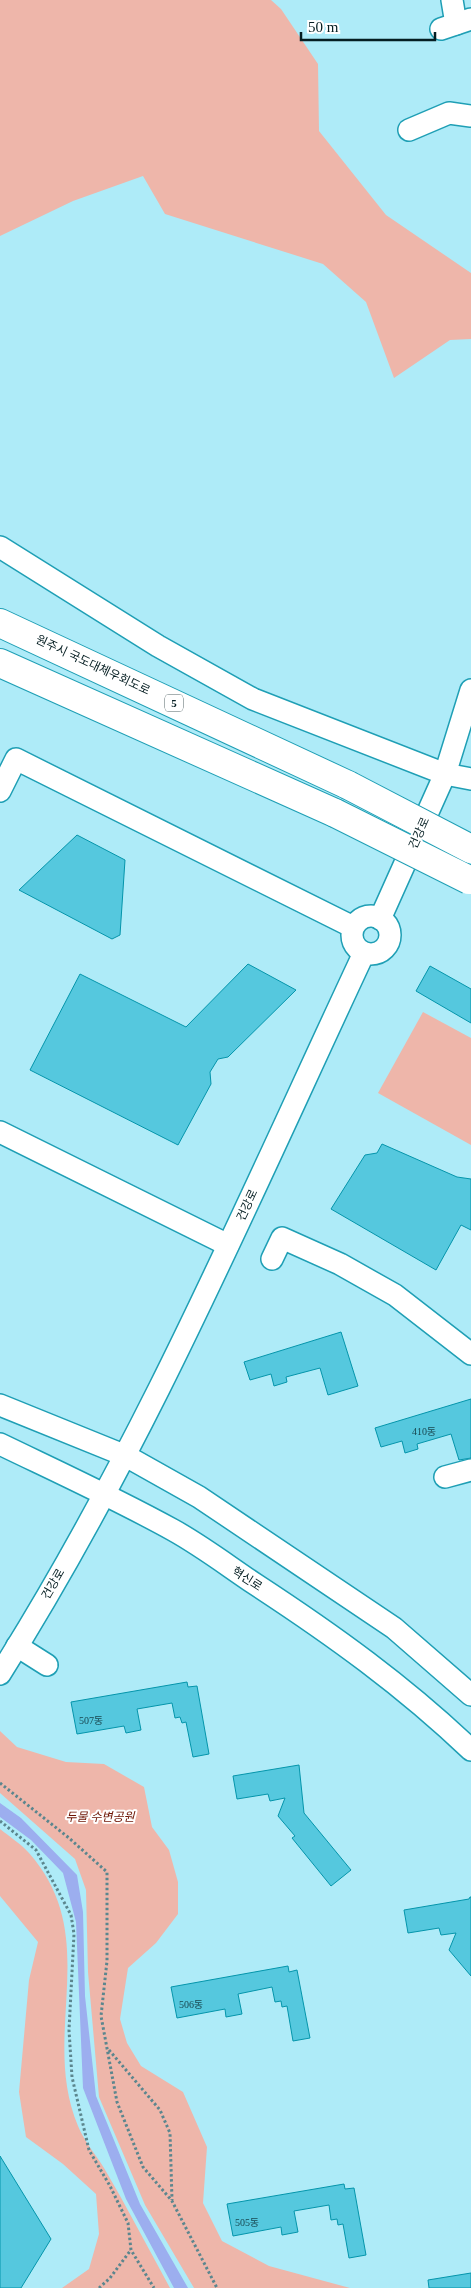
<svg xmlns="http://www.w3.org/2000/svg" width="471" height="2288" font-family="'Times New Roman','Noto Sans KR',serif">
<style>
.green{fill:#eeb6aa}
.water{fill:#9caeef}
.building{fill:#55c8de;stroke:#0495ab}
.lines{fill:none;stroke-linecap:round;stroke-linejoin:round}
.minor-casing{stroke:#1f9fb5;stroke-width:24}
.highway-casing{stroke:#1f9fb5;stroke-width:30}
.path{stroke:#5b868e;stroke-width:3;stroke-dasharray:2.5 2.5;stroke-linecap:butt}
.minor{stroke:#fff;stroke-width:21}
.highway{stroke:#fff;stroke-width:28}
.highway-bridge-casing{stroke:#1f9fb5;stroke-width:30;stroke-linecap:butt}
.highway-bridge{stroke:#fff;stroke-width:28}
.labels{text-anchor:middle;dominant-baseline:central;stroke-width:4;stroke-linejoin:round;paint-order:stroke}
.number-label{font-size:10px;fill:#194851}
.shield{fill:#fff;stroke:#506264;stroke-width:1}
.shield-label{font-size:11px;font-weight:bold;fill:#051e22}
.street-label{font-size:12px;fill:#051e22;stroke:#fff}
.park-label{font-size:12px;font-style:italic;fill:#6d1404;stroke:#fff}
</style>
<rect width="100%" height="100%" fill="#aeebf8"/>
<!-- green -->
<g class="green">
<path d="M 0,0 L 271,0 L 281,9 L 318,64 L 319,131 L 386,215 L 471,273 L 471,339 L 450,340 L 394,378 L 366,302 L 323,264 L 165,214 L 143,176 L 73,201 L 0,236 Z"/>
<path d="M 423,1012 L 471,1038 L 471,1145 L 378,1093 Z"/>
<path d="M 0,1731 L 17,1747 L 66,1762 L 104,1764 L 144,1787 L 152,1827 L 169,1850 L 178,1882 L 178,1914 L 156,1943 L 128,1968 L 120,2019 L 127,2043 L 141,2066 L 183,2092 L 207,2147 L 203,2203 L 222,2241 L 269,2266 L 350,2288 L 194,2288 L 145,2205 L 99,2097 L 88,1972 L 86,1890 L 75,1859 L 0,1793 Z"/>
<path d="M 0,1829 C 10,1837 21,1844 29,1853 C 104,1938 39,2033 78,2126 C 84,2141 96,2155 104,2168 C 127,2207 148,2248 170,2288 L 62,2288 L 89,2269 L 99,2234 L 96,2194 L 63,2164 L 26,2137 L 19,2092 L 29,1980 L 38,1942 L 0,1896 Z"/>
</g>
<!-- water -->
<path class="water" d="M 0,1803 L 21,1818 L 77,1875 L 83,1912 L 85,1996 L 96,2096 L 140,2204 L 188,2288 L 174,2288 L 126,2199 L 83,2088 L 76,1922 L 63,1873 L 31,1840 L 0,1817 Z"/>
<!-- building -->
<g class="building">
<path d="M 77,835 L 125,860 L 120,935 L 112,939 L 19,890 Z"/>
<path d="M 248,964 L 296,990 L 228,1057 L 218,1059 L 210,1072 L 211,1084 L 178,1145 L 30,1070 L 80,974 L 186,1027 Z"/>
<path d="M 430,966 L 471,989 L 471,1023 L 416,991 Z"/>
<path d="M 382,1144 L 457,1177 L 471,1179 L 471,1230 L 461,1225 L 436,1270 L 331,1209 L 365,1155 L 377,1153 Z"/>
<path d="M 341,1332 L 358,1386 L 328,1395 L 320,1368 L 286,1377 L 287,1382 L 274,1386 L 271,1374 L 250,1380 L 244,1362 Z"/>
<path d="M 471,1399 L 471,1458 L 459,1460 L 451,1434 L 417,1444 L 418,1449 L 405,1453 L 402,1441 L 381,1447 L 375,1428 Z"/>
<path d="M 187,1682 L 188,1687 L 197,1686 L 209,1754 L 193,1757 L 186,1722 L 182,1723 L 180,1717 L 175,1718 L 172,1703 L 137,1709 L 141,1730 L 126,1733 L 124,1726 L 77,1734 L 71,1702 Z"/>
<path d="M 299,1765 L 304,1813 L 351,1870 L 331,1886 L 292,1838 L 295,1836 L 278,1816 L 285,1798 L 270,1801 L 268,1794 L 237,1799 L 233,1776 Z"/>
<path d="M 470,1897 L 471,1897 L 471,1976 L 449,1950 L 456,1933 L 441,1935 L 439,1928 L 408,1933 L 404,1910 L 469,1899 Z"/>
<path d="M 288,1966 L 289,1972 L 297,1970 L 310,2038 L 293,2041 L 287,2006 L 282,2007 L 281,2001 L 275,2002 L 272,1987 L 238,1994 L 242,2014 L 226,2017 L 225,2009 L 177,2018 L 171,1987 Z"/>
<path d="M 0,2156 L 51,2239 L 21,2288 L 0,2288 Z"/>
<path d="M 344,2184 L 345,2189 L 354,2188 L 366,2255 L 349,2258 L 343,2224 L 338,2225 L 337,2219 L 331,2220 L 329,2205 L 294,2211 L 298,2232 L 282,2235 L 281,2227 L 233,2236 L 227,2204 Z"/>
<path d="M 471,2273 L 471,2288 L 429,2288 L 428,2280 Z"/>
</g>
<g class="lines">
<defs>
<g id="minor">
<path d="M 452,0 L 456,24"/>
<path d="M 441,29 L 471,19"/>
<path d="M 409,130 L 449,113 L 471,116"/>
<path d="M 0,547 L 158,646 L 253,699 L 445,774 L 471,779"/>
<path d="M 0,791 L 16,759 L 353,927"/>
<circle cx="371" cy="935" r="19"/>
<path d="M 380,919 L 445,774 L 471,690"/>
<path d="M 0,1132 L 228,1245"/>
<path d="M 272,1259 L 282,1238 L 340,1264 L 395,1295 L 471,1354"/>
<path d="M 0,1405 L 126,1456 L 199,1497 L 394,1628 L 471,1695"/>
<path d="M 0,1444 C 58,1472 117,1499 173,1530 C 202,1546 228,1566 255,1584 C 333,1635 404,1686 471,1750"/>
<path d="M 445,1477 L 471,1470"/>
<path d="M 17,1646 L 47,1665"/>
<path d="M 0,1674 C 144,1446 250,1196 364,953"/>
</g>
<g id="highway">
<path d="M 0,623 L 348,785"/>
<path d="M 0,663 L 335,813"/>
</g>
</defs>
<!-- minor casing -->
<use href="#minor" class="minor-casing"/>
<!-- highway casing -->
<use href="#highway" class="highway-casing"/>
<!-- path -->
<g class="path">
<path d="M 0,1783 L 69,1838 L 107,1872 L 107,1961 L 101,2016 L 117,2102 L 143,2167 L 172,2201 L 217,2288"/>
<path d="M 0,1821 L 36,1850 L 71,1915 L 74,1934 L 69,2030 L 72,2077 L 89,2150 L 110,2186 L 128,2223 L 131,2250 L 154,2288"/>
<path d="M 109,2050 L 160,2110 L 170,2133 L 172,2200"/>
<path d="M 99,2288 L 110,2278 L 130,2251"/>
</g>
<!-- minor -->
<use href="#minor" class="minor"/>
<!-- highway -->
<use href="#highway" class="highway"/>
<defs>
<g id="highway-bridge">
<path d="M 348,785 L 471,849"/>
<path d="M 335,813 L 469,880"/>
</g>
</defs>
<!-- highway-bridge casing -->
<use href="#highway-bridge" class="highway-bridge-casing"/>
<!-- highway-bridge -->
<use href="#highway-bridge" class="highway-bridge"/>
</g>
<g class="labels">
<!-- number labels -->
<g class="number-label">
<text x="424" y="1431">410동</text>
<text x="91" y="1720">507동</text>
<text x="191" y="2004">506동</text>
<text x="247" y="2222">505동</text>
</g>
<!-- shield labels -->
<rect class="shield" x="165" y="694.5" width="18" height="17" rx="4"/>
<g class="shield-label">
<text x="174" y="703">5</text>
</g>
<!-- street labels -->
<g class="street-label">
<text transform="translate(93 665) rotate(25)">원주시 국도대체우회도로</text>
<text transform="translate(419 833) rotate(-66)">건강로</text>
<text transform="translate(247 1205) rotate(-65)">건강로</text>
<text transform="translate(247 1579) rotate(33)">혁신로</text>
<text transform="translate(53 1584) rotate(-60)">건강로</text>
</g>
<!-- park labels -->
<g class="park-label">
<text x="100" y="1817">두물 수변공원</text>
</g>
</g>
<!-- scale -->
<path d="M301 32v8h134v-8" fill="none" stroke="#051e22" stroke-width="2.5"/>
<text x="308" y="32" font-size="15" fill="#051e22" stroke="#ffffff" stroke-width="4" paint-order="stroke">50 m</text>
</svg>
